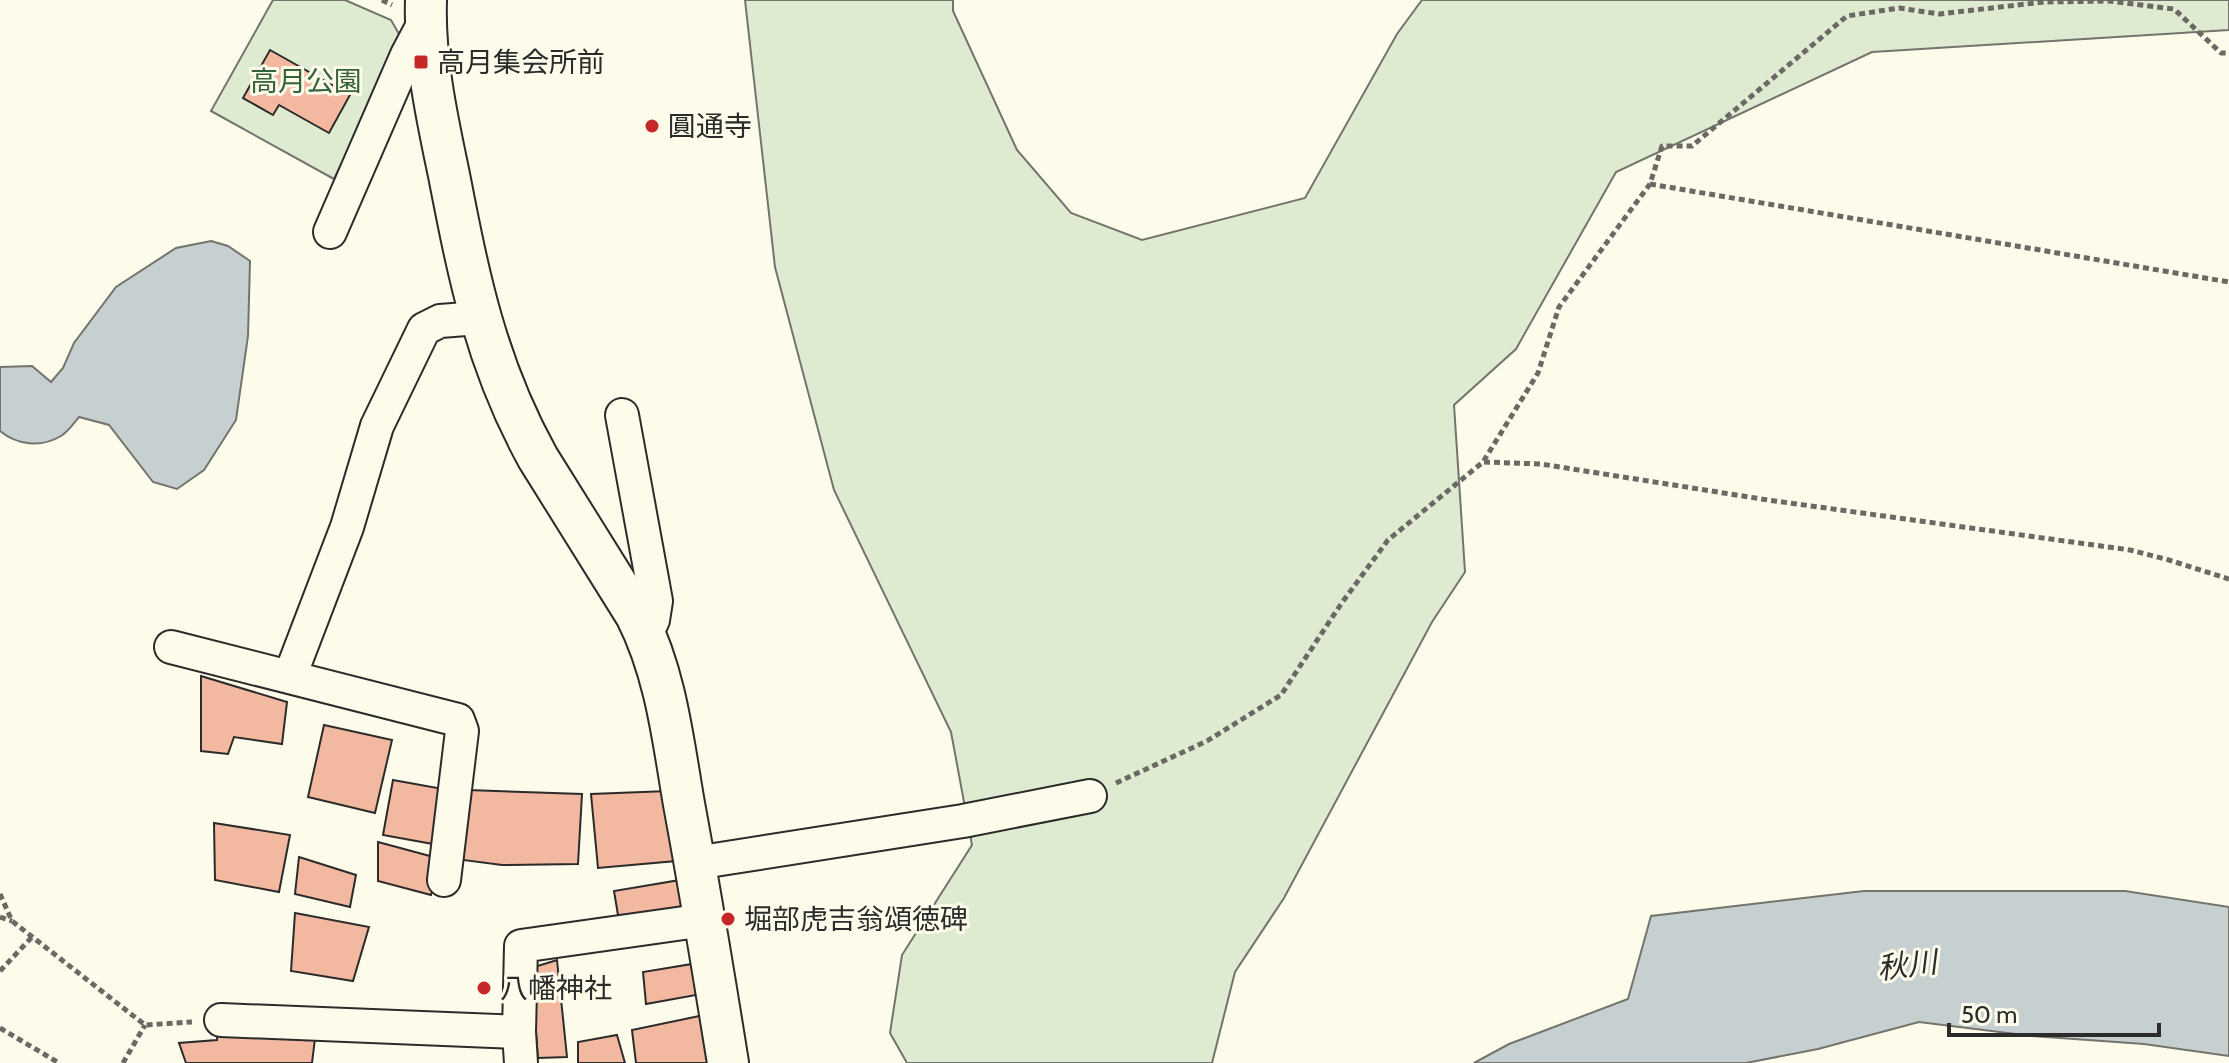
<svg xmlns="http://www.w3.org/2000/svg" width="2229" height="1063" font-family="Cabin,'Noto Sans JP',sans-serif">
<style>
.green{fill:#deebd1;stroke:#74746e;stroke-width:2}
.water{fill:#c7d0d0;stroke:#74746e;stroke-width:2}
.building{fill:#f2b8a0;stroke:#2b2b2b;stroke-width:2}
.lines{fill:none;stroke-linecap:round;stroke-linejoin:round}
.minor-casing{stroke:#2b2b2b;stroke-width:36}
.major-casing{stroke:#2b2b2b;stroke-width:44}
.path{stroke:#6a6964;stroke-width:5;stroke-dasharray:6 4;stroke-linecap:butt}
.minor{stroke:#fdfbea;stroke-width:32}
.major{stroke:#fdfbea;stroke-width:40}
.poi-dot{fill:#c62828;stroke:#fdfbea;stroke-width:3}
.labels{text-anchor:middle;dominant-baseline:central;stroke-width:6;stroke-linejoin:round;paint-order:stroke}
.poi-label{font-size:28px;fill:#2b2b2b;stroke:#fdfbea;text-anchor:start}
.park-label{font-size:28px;fill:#34623c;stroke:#fdfbea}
.water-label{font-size:30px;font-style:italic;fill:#2b2b2b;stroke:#fdfbea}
</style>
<rect width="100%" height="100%" fill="#fdfbea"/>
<!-- green -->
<g class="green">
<path d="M 273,0 L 345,0 L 391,20 L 403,41 L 334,179 L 211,111 Z"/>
<path d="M 745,0 L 953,0 L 953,11 L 1017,150 L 1071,213 L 1142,240 L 1305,198 L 1397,34 L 1422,0 L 2229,0 L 2229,30 L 1872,52 L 1616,172 L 1516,349 L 1454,405 L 1465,572 L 1432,622 L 1284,898 L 1235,972 L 1212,1063 L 907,1063 L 890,1033 L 902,955 L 972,845 L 951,732 L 834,490 L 775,267 Z"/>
</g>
<!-- water -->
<g class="water">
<path d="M 211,241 L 228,246 L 250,261 L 248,336 L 236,420 L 204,470 L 177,489 L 153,482 L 109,425 L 79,417 C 74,423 68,432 61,436 C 41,448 17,445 0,431 L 0,367 L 32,366 L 51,382 L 63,368 L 74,343 L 116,287 L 176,248 Z"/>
<path d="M 1864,891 L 2125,891 L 2229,907 L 2229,1056 L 2144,1044 L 2032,1036 L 1919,1022 L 1818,1049 L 1746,1063 L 1474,1063 L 1509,1044 L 1628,999 L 1651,916 Z"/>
</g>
<!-- building -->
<g class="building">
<path d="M 270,50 L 350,95 L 329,133 L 279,105 L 273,115 L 243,98 Z"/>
<path d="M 201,676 L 287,702 L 282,744 L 234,737 L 228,754 L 201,751 Z"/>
<path d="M 324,725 L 392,740 L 375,813 L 308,797 Z"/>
<path d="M 393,780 L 443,789 L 433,844 L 383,835 Z"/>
<path d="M 468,790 L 582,794 L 578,864 L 502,865 L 463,860 Z"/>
<path d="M 668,791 L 676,861 L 598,868 L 591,794 Z"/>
<path d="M 214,823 L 290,835 L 279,892 L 215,880 Z"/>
<path d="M 378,842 L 441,859 L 431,895 L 378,881 Z"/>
<path d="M 299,857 L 356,875 L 350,907 L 295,894 Z"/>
<path d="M 680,880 L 686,915 L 620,927 L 614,891 Z"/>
<path d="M 295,913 L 369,927 L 353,981 L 291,971 Z"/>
<path d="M 557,960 L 567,1057 L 538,1058 L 531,968 Z"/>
<path d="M 692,964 L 696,995 L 646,1004 L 643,972 Z"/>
<path d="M 709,1014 L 716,1063 L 636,1063 L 632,1030 Z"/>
<path d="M 218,1028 L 316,1030 L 312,1063 L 186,1063 L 179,1043 L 217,1040 Z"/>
<path d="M 617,1035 L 625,1063 L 578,1063 L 578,1042 Z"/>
</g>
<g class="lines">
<defs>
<g id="minor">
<path d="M 330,232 L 407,55 L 425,21"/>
<path d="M 622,415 L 656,601 L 653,620 L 646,634"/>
<path d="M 171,647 L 458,720 L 462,731 L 444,880"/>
<path d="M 290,676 L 347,527 L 377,426 L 424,329 L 440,321 L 479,318"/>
<path d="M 695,863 L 963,821 L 1090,796"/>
<path d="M 221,1020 L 519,1032"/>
<path d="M 521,1063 L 519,1032 L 521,946 L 705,920"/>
</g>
<path id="major" d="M 426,0 C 424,59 437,118 449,175 C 469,278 486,364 538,458 L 636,615 C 666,674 673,740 684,804 C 700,890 714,976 728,1063"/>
</defs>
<!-- minor casing -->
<use href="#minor" class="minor-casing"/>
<!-- major casing -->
<use href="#major" class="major-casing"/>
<!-- path -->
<g class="path">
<path d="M 382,0 L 392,5"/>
<path d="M 1650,184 L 2229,282"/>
<path d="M 1484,462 L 1541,464 L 1768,500 L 2130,550 L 2169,560 L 2229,579"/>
<path d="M 1116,783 L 1207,741 L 1281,695 L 1341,604 L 1388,540 L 1483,462 L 1538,373 L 1559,307 L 1650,184 L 1662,146 L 1692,146 L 1847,16 L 1899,8 L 1939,14 L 2044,2 L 2109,1 L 2174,9 L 2221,53 L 2229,53"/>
<path d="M 0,894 L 12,921 L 145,1025 L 192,1022"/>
<path d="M 0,917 L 12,921"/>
<path d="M 0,971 L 32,937"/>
<path d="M 0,1028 L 59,1063"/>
<path d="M 123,1063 L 145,1025"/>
</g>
<!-- minor -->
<use href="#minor" class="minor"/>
<!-- major -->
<use href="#major" class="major"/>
</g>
<!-- markers -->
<g class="poi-dot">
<rect x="413" y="54" width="16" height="16" rx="4"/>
<circle cx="652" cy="126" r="8"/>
<circle cx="728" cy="919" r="8"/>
<circle cx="484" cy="988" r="8"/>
</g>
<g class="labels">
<!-- poi labels -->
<g class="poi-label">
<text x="437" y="62">高月集会所前</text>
<text x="668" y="126">圓通寺</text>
<text x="744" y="919">堀部虎吉翁頌徳碑</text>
<text x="500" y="988">八幡神社</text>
</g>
<!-- park labels -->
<g class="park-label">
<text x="306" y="81">高月公園</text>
</g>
<!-- water labels -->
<g class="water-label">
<text transform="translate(1907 965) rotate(-7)">秋川</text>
</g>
</g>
<!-- scale -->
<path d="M1949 1023v12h210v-12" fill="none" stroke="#2b2b2b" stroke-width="4"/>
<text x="1961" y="1023" font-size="24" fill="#2b2b2b" stroke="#fdfbea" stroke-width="6" paint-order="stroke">50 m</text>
</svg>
